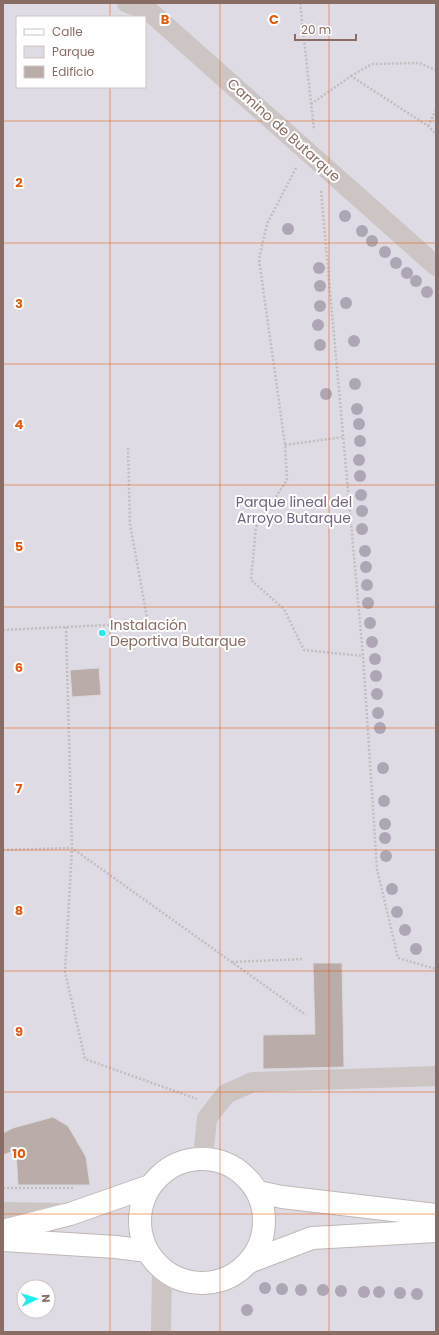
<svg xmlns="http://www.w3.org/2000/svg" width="439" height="1335" font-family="Poppins,sans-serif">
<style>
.green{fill:#dfdbe5;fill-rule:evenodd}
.building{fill:#baaca9;stroke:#d8d8da}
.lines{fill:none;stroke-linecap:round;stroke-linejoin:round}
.major-casing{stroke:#c0b8b6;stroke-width:24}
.path{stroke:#c3bebd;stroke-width:2.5;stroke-dasharray:2 2;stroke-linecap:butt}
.minor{stroke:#ccc5c3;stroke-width:20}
.major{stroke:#fff;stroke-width:22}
.tree{fill:#aea6b5}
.grid{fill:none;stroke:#e8590c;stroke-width:1;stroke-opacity:0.55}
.poi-dot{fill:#1fecef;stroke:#fff;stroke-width:1.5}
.labels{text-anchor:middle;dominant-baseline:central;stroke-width:4;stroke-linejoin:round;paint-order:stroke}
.street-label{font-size:14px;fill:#896d65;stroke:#fff}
.park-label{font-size:14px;fill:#74657f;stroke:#fff}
.poi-label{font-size:14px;fill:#896d65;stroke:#fff;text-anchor:start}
.grid-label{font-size:13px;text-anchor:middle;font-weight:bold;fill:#e8590c;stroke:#fff;stroke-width:4;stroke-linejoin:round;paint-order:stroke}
</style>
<rect width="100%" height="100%" fill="#f5f6f8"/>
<!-- green -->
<path class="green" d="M 3,3 L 436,3 L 436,1332 L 3,1332 ZM 17,17 L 145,17 L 145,87 L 17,87 ZM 24,1287 L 48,1287 L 48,1311 L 24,1311 Z"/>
<!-- building -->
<g class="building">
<path d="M 99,668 L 101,695 L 72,697 L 70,670 Z"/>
<path d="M 313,963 L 342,963 L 344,1067 L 263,1069 L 263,1035 L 315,1034 Z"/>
<path d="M 53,1117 L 68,1126 L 86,1157 L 90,1185 L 18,1185 L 16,1150 L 3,1155 L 3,1133 L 13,1128 Z"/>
</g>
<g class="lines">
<defs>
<g id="major">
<circle cx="202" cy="1221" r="62"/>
<path d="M 258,1192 L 282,1197 L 436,1215"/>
<path d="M 3,1231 L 70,1214 L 150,1186"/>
<path d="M 3,1240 L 116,1247 L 147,1251"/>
<path d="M 249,1262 L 312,1238 L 436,1231"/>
</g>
</defs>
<!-- major casing -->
<use href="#major" class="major-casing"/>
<!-- path -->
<g class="path">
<path d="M 300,3 L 314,130"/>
<path d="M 351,76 L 372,64 L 419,63 L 436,70"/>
<path d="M 311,104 L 351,76 L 428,126 L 436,134"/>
<path d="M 428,126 L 436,110"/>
<path d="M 296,168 L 267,224 L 259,259 L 285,445 L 287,480 L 256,527 L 251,580 L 284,609 L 304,650 L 363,656"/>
<path d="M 321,191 L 363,656 L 377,869 L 398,958 L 436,969"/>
<path d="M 285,445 L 343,437"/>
<path d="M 66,627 L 72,848 L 306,1015"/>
<path d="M 3,630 L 148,623 L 130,524 L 128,448"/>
<path d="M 3,850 L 72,848 L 65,972 L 85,1059 L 197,1099"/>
<path d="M 232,962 L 303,959"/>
<path d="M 3,1188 L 75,1188"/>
</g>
<!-- minor -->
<g class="minor">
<path d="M 127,3 L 148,10 L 436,266"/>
<path d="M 203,1158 L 207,1118 L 226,1094 L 253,1082 L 436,1076"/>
<path d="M 3,1212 L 58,1213"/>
<path d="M 161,1332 L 162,1271"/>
</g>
<!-- major -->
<use href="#major" class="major"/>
</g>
<!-- trees -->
<g class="tree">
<circle cx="345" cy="216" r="6"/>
<circle cx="288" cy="229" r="6"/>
<circle cx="362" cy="231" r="6"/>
<circle cx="372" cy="241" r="6"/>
<circle cx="385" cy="252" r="6"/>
<circle cx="396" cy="263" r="6"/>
<circle cx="319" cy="268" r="6"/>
<circle cx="407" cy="273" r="6"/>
<circle cx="416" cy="281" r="6"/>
<circle cx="320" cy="286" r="6"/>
<circle cx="427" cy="292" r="6"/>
<circle cx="346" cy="303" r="6"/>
<circle cx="320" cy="306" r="6"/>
<circle cx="318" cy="325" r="6"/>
<circle cx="354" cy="341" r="6"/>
<circle cx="320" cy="345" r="6"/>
<circle cx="355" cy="384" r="6"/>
<circle cx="326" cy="394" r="6"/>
<circle cx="357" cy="409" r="6"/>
<circle cx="359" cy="424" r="6"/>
<circle cx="360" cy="441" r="6"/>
<circle cx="359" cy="460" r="6"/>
<circle cx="360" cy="476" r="6"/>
<circle cx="361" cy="495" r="6"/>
<circle cx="362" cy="511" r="6"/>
<circle cx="362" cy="529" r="6"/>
<circle cx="365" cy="551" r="6"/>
<circle cx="366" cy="567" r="6"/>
<circle cx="367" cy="585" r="6"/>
<circle cx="368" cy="603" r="6"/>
<circle cx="370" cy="623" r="6"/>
<circle cx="372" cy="642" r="6"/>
<circle cx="375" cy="659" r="6"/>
<circle cx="376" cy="676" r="6"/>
<circle cx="377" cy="694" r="6"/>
<circle cx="378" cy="713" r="6"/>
<circle cx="380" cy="728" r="6"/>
<circle cx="383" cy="768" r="6"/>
<circle cx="384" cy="801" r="6"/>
<circle cx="385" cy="824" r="6"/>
<circle cx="385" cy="838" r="6"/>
<circle cx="386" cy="856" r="6"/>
<circle cx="392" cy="889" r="6"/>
<circle cx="397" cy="912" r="6"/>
<circle cx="405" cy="930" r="6"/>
<circle cx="416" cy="949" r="6"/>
<circle cx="265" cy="1288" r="6"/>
<circle cx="282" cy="1289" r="6"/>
<circle cx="301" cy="1290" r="6"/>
<circle cx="323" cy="1290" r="6"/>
<circle cx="341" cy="1291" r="6"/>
<circle cx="364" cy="1292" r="6"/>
<circle cx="379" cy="1292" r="6"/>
<circle cx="400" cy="1293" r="6"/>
<circle cx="417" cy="1294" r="6"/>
<circle cx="247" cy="1310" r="6"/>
</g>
<!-- grid -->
<path class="grid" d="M 110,3 L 110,17M 220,3 L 220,1332M 329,3 L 329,1332M 110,87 L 110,1332M 3,121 L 436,121M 3,243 L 436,243M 3,364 L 436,364M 3,485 L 436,485M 3,607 L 436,607M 3,728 L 436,728M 3,850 L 436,850M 3,971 L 436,971M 3,1092 L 436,1092M 3,1214 L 436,1214"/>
<!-- markers -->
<circle class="poi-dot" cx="102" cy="633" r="4"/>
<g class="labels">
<!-- street labels -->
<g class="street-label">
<text transform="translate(284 130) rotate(42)">Camino de Butarque</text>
</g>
<!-- park labels -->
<g class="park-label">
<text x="294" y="502">Parque lineal del<tspan x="294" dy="16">Arroyo Butarque</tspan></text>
</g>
<!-- poi labels -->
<g class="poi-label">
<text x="110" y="625">Instalación<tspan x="110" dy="16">Deportiva Butarque</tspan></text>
</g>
</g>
<g class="grid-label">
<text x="165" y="24">B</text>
<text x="274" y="24">C</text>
<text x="19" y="187">2</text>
<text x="19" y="308">3</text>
<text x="19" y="429">4</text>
<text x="19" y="551">5</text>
<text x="19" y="672">6</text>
<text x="19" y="793">7</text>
<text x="19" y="915">8</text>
<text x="19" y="1036">9</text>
<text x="19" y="1158">10</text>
</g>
<!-- border -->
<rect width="439" height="1335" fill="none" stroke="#896d65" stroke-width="8"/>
<!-- legend -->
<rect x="16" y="16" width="130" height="72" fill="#ffffff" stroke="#d0c5c1"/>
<rect x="24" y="29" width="20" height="6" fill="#ffffff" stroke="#d0c5c1"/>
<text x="52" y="36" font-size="12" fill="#896d65">Calle</text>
<rect x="24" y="46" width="20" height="12" fill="#dfdbe5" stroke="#d0c5c1"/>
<text x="52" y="56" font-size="12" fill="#896d65">Parque</text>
<rect x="24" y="66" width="20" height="12" fill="#baaca9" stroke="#d0c5c1"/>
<text x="52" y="76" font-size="12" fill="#896d65">Edificio</text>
<!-- north arrow -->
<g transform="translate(36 1299) rotate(86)"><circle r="19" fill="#ffffff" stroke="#d0c5c1"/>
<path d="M0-3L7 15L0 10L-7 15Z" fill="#1fecef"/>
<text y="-6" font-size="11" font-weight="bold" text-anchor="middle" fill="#896d65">N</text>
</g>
<!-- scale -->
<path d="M295 34v6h61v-6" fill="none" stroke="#896d65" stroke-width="2"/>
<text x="301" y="34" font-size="12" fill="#896d65" stroke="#ffffff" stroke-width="3" paint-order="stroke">20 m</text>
</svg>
